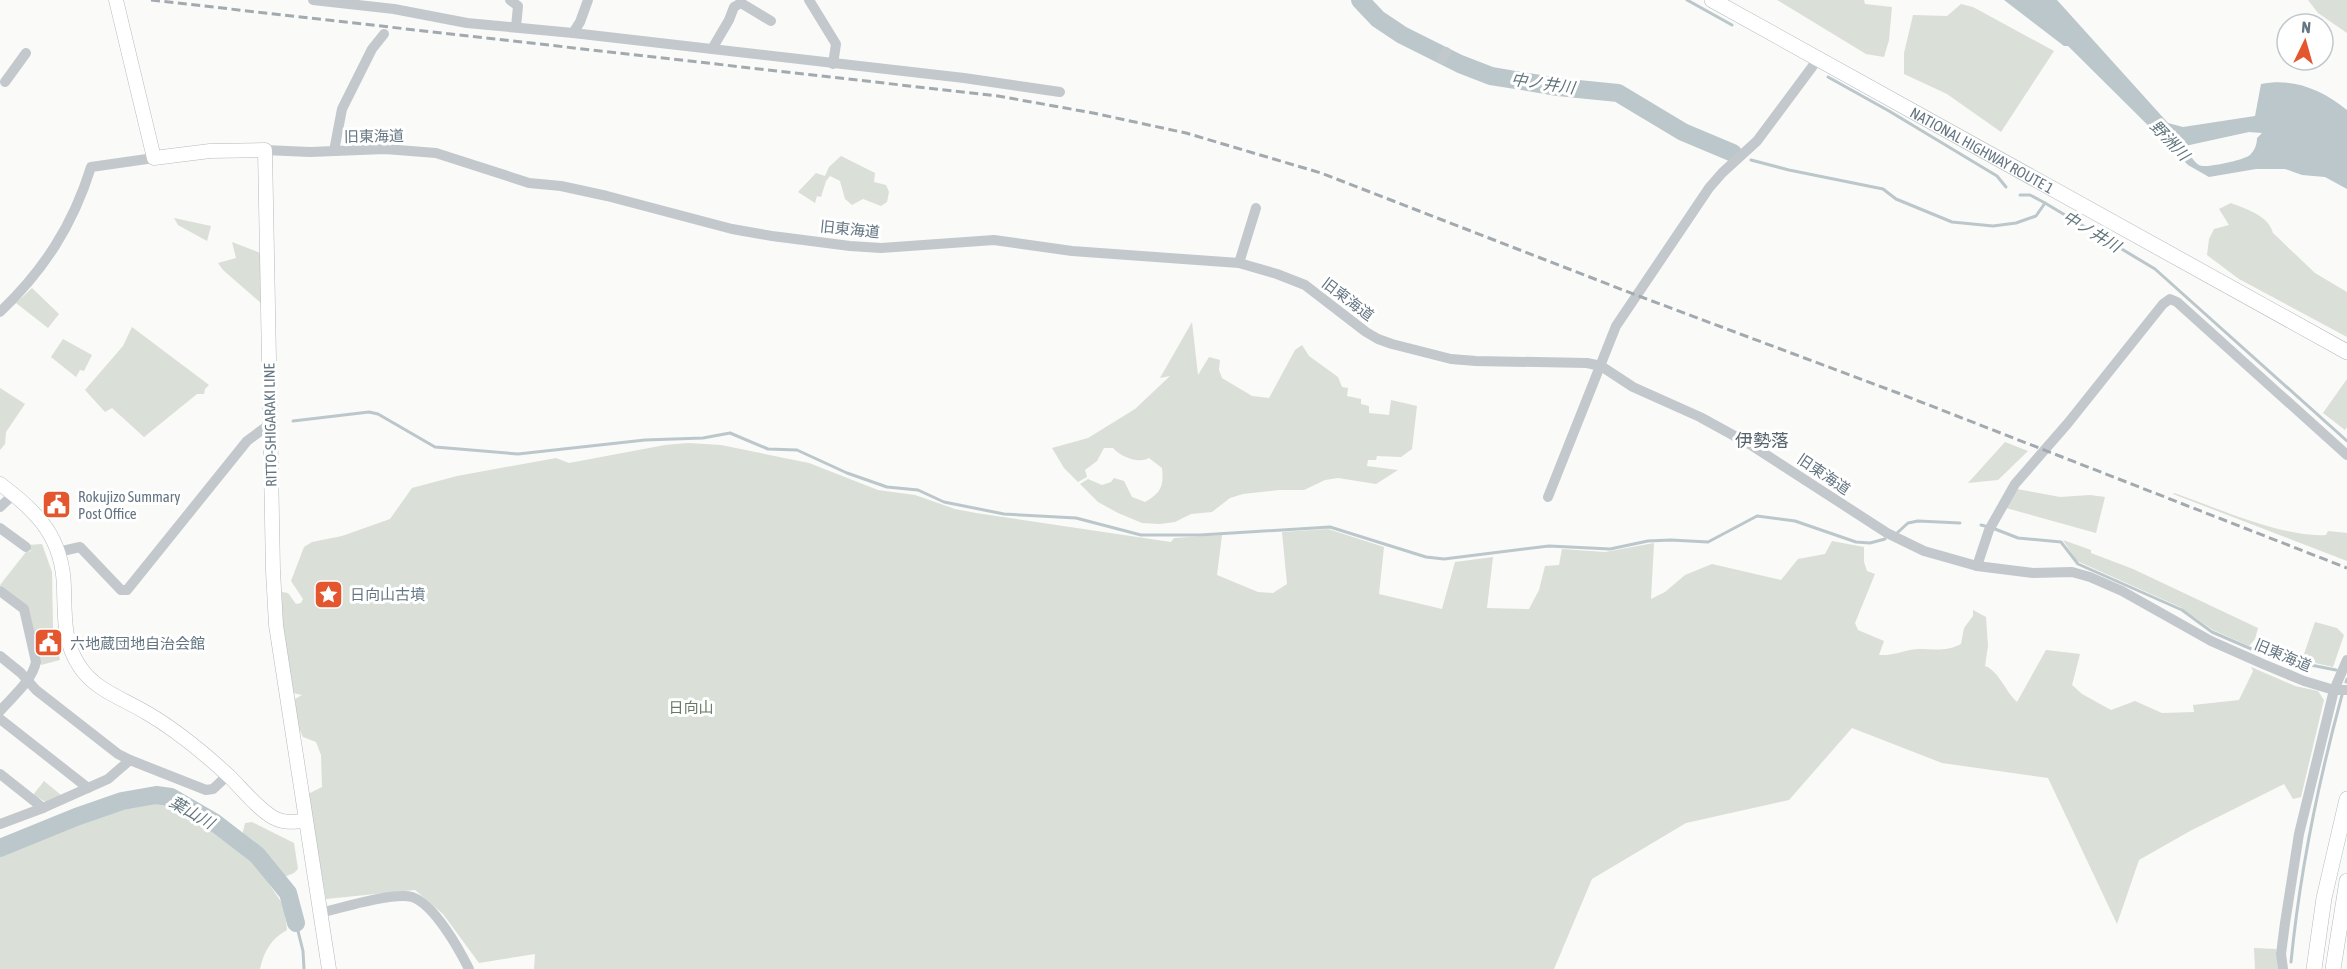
<svg xmlns="http://www.w3.org/2000/svg" width="2347" height="969" font-family="'Asap Condensed','Noto Sans JP',sans-serif">
<style>
.green{fill:#dadfd7;fill-rule:evenodd}
.water{fill:#bbc7cb;fill-rule:evenodd}
.lines{fill:none;stroke-linecap:round;stroke-linejoin:round}
.stream{stroke:#bbc7cb;stroke-width:3}
.river{stroke:#bbc7cb;stroke-width:18}
.major-casing{stroke:#b5babe;stroke-width:15}
.highway-casing{stroke:#b4b9bd;stroke-width:16}
.minor{stroke:#c3c8cc;stroke-width:10}
.major{stroke:#fff;stroke-width:14}
.highway{stroke:#fff;stroke-width:15}
.rail{stroke:#a2aab0;stroke-width:3;stroke-dasharray:9 4.5;stroke-linecap:butt}
.labels{text-anchor:middle;dominant-baseline:central;stroke-width:6;stroke-linejoin:round;paint-order:stroke}
.street-label{font-size:15px;fill:#657683;stroke:#fff}
.poi-label{font-size:15px;fill:#657683;stroke:#fff;text-anchor:start}
.park-label{font-size:15px;fill:#687a64;stroke:#fff}
.water-label{font-size:16px;font-style:italic;fill:#60757c;stroke:#fff}
.quarter-label{font-size:18px;fill:#57646e;stroke:#fff}
</style>
<rect width="100%" height="100%" fill="#fafaf8"/>
<!-- green -->
<g class="green">
<path d="M 1777,0 L 1864,0 L 1865,4 L 1892,7 L 1889,40 L 1884,57 L 1866,54 Z"/>
<path d="M 2308,0 L 2347,0 L 2347,33 L 2318,13 Z"/>
<path d="M 1961,4 L 1973,7 L 2054,51 L 2001,132 L 1947,94 L 1904,74 L 1904,53 L 1913,15 L 1947,16 Z"/>
<path d="M 841,156 L 875,173 L 874,182 L 886,185 L 889,192 L 887,202 L 881,206 L 863,199 L 852,205 L 845,199 L 840,181 L 830,176 L 826,181 L 821,197 L 817,196 L 815,203 L 798,192 L 816,173 L 825,176 L 829,167 Z"/>
<path d="M 2231,203 C 2246,209 2268,215 2273,233 L 2315,273 L 2347,292 L 2347,337 L 2239,279 L 2207,255 L 2209,239 L 2214,229 L 2229,225 L 2219,209 Z"/>
<path d="M 174,218 L 211,226 L 207,241 L 178,225 Z"/>
<path d="M 232,242 L 263,254 L 262,304 L 223,270 L 218,263 L 236,258 Z"/>
<path d="M 32,288 L 59,314 L 48,328 L 16,303 Z"/>
<path d="M 1192,322 L 1198,375 L 1209,357 L 1220,360 L 1219,370 L 1222,378 L 1252,396 L 1269,398 L 1295,350 L 1302,345 L 1309,356 L 1338,377 L 1342,387 L 1348,388 L 1347,396 L 1361,399 L 1361,404 L 1369,406 L 1369,413 L 1389,415 L 1391,400 L 1417,406 L 1412,449 L 1401,457 L 1377,456 L 1376,460 L 1368,460 L 1367,466 L 1398,470 L 1376,484 L 1338,478 L 1325,480 L 1304,490 L 1279,490 L 1243,494 L 1230,498 L 1212,512 L 1191,514 L 1175,522 L 1160,524 L 1142,523 L 1118,513 L 1098,502 L 1080,484 L 1088,479 L 1102,485 L 1111,482 L 1114,478 L 1124,481 L 1132,497 L 1145,502 C 1161,493 1164,486 1162,468 L 1149,458 C 1138,464 1121,457 1113,448 L 1104,448 L 1097,461 L 1085,470 L 1087,477 L 1078,482 L 1064,468 L 1052,448 L 1088,438 L 1135,409 L 1170,376 L 1160,378 Z"/>
<path d="M 132,327 L 209,385 L 205,389 L 204,394 L 197,394 L 144,437 L 112,408 L 105,412 L 85,390 L 123,346 Z"/>
<path d="M 63,339 L 92,355 L 84,371 L 80,370 L 76,377 L 51,357 Z"/>
<path d="M 2347,379 L 2347,427 L 2345,430 L 2323,413 Z"/>
<path d="M 0,388 L 25,404 L 6,432 L 5,444 L 0,450 Z"/>
<path d="M 2005,442 L 2028,451 L 1998,480 L 1968,483 Z"/>
<path d="M 688,443 L 721,445 L 809,463 L 878,490 L 915,495 L 955,509 L 976,513 L 1171,542 L 1174,538 L 1222,535 L 1217,575 L 1258,592 L 1273,593 L 1287,584 L 1282,532 L 1328,529 L 1384,547 L 1379,594 L 1442,609 L 1455,562 L 1493,557 L 1487,608 L 1529,609 L 1539,590 L 1545,566 L 1559,565 L 1562,549 L 1605,552 L 1654,543 L 1651,599 L 1665,592 L 1685,575 L 1712,564 L 1781,580 L 1798,559 L 1825,554 L 1832,541 L 1864,547 L 1864,562 L 1867,571 L 1875,574 L 1855,623 L 1858,630 L 1884,641 L 1879,655 C 1893,656 1905,650 1918,649 C 1934,649 1946,652 1961,644 L 1964,628 L 1973,616 L 1973,610 L 1986,617 L 1988,646 L 1985,666 C 1999,671 2005,691 2017,702 L 2046,650 L 2080,654 L 2072,685 L 2082,694 L 2111,710 L 2135,701 L 2162,713 L 2194,712 L 2193,705 L 2239,700 L 2253,671 L 2251,667 L 2295,686 L 2318,691 L 2324,700 L 2301,797 L 2293,799 L 2284,784 L 2190,831 L 2139,860 L 2117,924 L 2048,778 L 1942,763 L 1852,728 L 1789,800 L 1686,823 L 1592,879 L 1554,969 L 534,969 L 535,954 L 479,963 L 443,914 L 415,890 L 326,899 L 308,794 L 322,787 L 321,755 L 316,742 L 303,737 L 298,726 L 295,699 L 302,695 L 293,693 L 280,609 L 282,592 L 288,593 L 296,604 L 301,603 L 303,599 L 291,581 L 304,547 L 312,542 L 342,536 L 390,519 L 412,488 L 457,476 L 556,458 L 569,463 L 665,445 ZM 331,585 L 337,588 L 340,599 C 335,604 329,609 322,608 L 317,601 L 321,589 Z"/>
<path d="M 2017,489 L 2060,497 L 2090,495 L 2105,497 L 2096,533 L 2006,508 Z"/>
<path d="M 2174,493 C 2215,507 2283,538 2326,535 L 2328,531 L 2347,533 L 2347,561 L 2173,494 Z"/>
<path d="M 2063,540 L 2091,550 L 2091,553 L 2133,569 L 2258,628 L 2255,639 L 2249,646 L 2213,630 L 2180,607 L 2077,561 Z"/>
<path d="M 42,544 L 52,572 L 53,629 L 60,660 L 41,665 L 28,616 L 28,609 L 0,585 L 26,552 L 31,551 L 28,545 Z"/>
<path d="M 2315,622 L 2337,628 L 2344,635 L 2333,667 L 2302,660 Z"/>
<path d="M 44,781 L 61,795 L 46,802 L 33,795 Z"/>
<path d="M 143,800 L 163,802 L 192,818 L 230,842 L 252,859 L 284,906 L 287,930 C 271,939 264,951 260,969 L 0,969 L 0,854 L 86,818 Z"/>
<path d="M 252,822 L 294,843 L 298,869 L 294,873 L 284,877 L 260,850 L 242,836 L 245,823 Z"/>
<path d="M 2254,948 L 2276,949 L 2278,969 L 2255,969 Z"/>
</g>
<!-- water -->
<path class="water" d="M 2004,0 L 2057,0 L 2168,123 L 2183,127 L 2255,116 L 2261,84 C 2294,78 2321,89 2347,110 L 2347,189 L 2325,177 L 2302,175 L 2285,169 L 2256,169 L 2209,177 L 2188,165 L 2068,46 L 2064,46 ZM 2249,132 L 2262,133 L 2257,138 C 2257,144 2255,150 2250,155 C 2244,160 2205,169 2199,165 C 2193,162 2189,152 2185,146 Z"/>
<g class="lines">
<!-- stream -->
<g class="stream">
<path d="M 1687,0 L 1732,25"/>
<path d="M 1828,77 L 1889,111 L 1997,176 L 2006,187"/>
<path d="M 1751,160 L 1789,170 L 1883,189 L 1896,199 L 1952,222 L 1993,226 L 2016,223 L 2036,216 L 2045,203 L 2155,269 L 2347,441"/>
<path d="M 2020,195 L 2030,195 L 2045,203"/>
<path d="M 293,421 L 369,412 L 378,414 L 435,447 L 518,454 L 645,440 L 703,438 L 730,433 L 768,449 L 797,450 L 847,473 L 887,487 L 918,490 L 944,502 L 1004,514 L 1076,518 L 1141,535 L 1200,535 L 1330,527 L 1426,557 L 1444,559 L 1549,546 L 1610,549 L 1648,541 L 1671,540 L 1708,542 L 1757,516 L 1795,521 L 1856,542 L 1870,543 L 1885,539"/>
<path d="M 1981,525 L 1985,526"/>
<path d="M 1995,529 L 2018,538 L 2061,542 L 2078,564 L 2182,610 L 2212,632 L 2270,657 L 2336,670"/>
<path d="M 1897,533 L 1908,523 L 1918,521 L 1960,523"/>
<path d="M 2346,682 L 2347,679"/>
<path d="M 296,923 L 303,951 L 304,969"/>
<path d="M 2291,962 C 2300,871 2318,783 2342,695"/>
</g>
<!-- river -->
<g class="river">
<path d="M 1360,0 L 1378,19 L 1402,35 L 1460,64 L 1491,76 L 1558,87 L 1618,93 L 1683,132 L 1733,153"/>
<path d="M 0,848 L 76,817 L 122,801 L 156,795 L 171,797 L 214,822 L 257,855 L 288,893 L 296,923"/>
</g>
<defs>
<g id="major">
<path d="M 116,0 L 154,158 L 210,151 L 265,150 L 273,571 L 276,625 L 329,969"/>
<path d="M 0,484 C 38,512 63,538 64,588 C 65,617 63,642 80,667 C 95,690 124,699 147,713 C 178,731 204,753 230,777 C 243,790 258,809 274,818 C 283,823 294,822 305,821"/>
</g>
<g id="highway">
<path id="s1" d="M 1712,0 L 2347,352"/>
<path d="M 2314,969 L 2324,898 L 2347,799"/>
<path d="M 2333,969 L 2347,881"/>
</g>
</defs>
<!-- major casing -->
<use href="#major" class="major-casing"/>
<!-- highway casing -->
<use href="#highway" class="highway-casing"/>
<!-- minor -->
<g class="minor">
<path d="M 313,0 L 394,9 L 467,23 L 573,33 L 964,78 L 1060,92"/>
<path d="M 510,0 L 518,6 L 516,27"/>
<path d="M 809,0 L 836,44 L 833,64"/>
<path d="M 573,33 L 580,22 L 588,0"/>
<path d="M 712,49 L 729,20 L 734,7 L 741,3 L 771,21"/>
<path d="M 1442,59 L 1446,52"/>
<path d="M 5,82 L 26,53"/>
<path d="M 265,150 L 310,152 L 385,149 L 436,153 L 529,183 L 561,186 L 607,196 L 732,229 L 772,236 L 850,246 L 881,248 L 994,240 L 1072,251 L 1239,263 L 1277,274 L 1305,285 L 1366,332 L 1378,339 L 1392,344 L 1451,359 L 1476,361 L 1587,363 L 1601,366 L 1633,387 L 1700,417 L 1751,445 L 1887,533 L 1924,551 L 1977,566 L 2033,573 L 2072,572 L 2090,577 L 2122,591 L 2211,641 L 2263,664 L 2304,681 L 2334,690 L 2347,690"/>
<path d="M 334,151 L 342,109 L 372,49 L 384,34"/>
<path d="M 1239,263 L 1256,208"/>
<path d="M 0,312 C 44,270 73,225 91,167 L 154,158"/>
<path d="M 1548,497 L 1616,326 L 1709,188 L 1722,173 L 1757,141 L 1818,59"/>
<path d="M 0,507 L 14,494"/>
<path d="M 0,528 L 26,547"/>
<path d="M 58,552 L 80,547 L 121,590 L 127,590 L 247,441 L 270,424"/>
<path d="M 1977,566 L 1989,530 L 2015,484 L 2068,423 L 2163,304 L 2170,299 L 2177,302 L 2347,455"/>
<path d="M 0,591 L 24,609 L 36,662 C 32,681 12,697 0,711"/>
<path d="M 0,656 L 21,673 L 36,690 L 118,754 L 130,760"/>
<path d="M 0,719 L 88,788"/>
<path d="M 0,774 L 43,808"/>
<path d="M 0,824 L 43,808 L 108,779 L 130,760 L 206,790 L 213,789 L 228,775"/>
<path d="M 320,913 C 341,908 393,892 412,897 C 434,904 459,949 469,969"/>
<path d="M 2283,969 L 2281,954 L 2285,923 L 2299,834 L 2334,690 L 2347,660"/>
</g>
<!-- major -->
<use href="#major" class="major"/>
<!-- highway -->
<use href="#highway" class="highway"/>
<!-- rail -->
<path class="rail" d="M 151,0 L 998,96 L 1093,113 L 1186,133 L 1321,173 L 1636,295 L 1898,393 L 2347,568"/>
</g>
<!-- icons -->
<defs>
<symbol id="civic-square" viewBox="-11 -11 22 22"><rect x="-9" y="-9" width="18" height="18" rx="4" fill="#e4572e" stroke="#fff"/><path d="M-.6-6.5H3V-4.5H.6V-3L4-1V1h2V6H-6V1h2V-1L-.6-3ZM-1.2 2.5V6h2.4V2.5Z" fill="#fff"/></symbol>
<symbol id="sight-square" viewBox="-11 -11 22 22"><rect x="-9" y="-9" width="18" height="18" rx="4" fill="#e4572e" stroke="#fff"/><path d="M0-6L1.8-2.2L6-1.7L2.9 1.2L3.7 5.4L0 3.3L-3.7 5.4L-2.9 1.2L-6-1.7L-1.8-2.2Z" fill="#fff"/></symbol>
</defs>
<g fill-rule="evenodd">
<use href="#civic-square" x="40" y="488" width="33" height="33"/>
<use href="#sight-square" x="312" y="578" width="33" height="33"/>
<use href="#civic-square" x="32" y="626" width="33" height="33"/>
</g>
<g class="labels">
<!-- street labels -->
<g class="street-label">
<text transform="translate(374 136) rotate(-1)">旧東海道</text>
<text stroke="none"><textPath href="#s1" startOffset="309">NATIONAL HIGHWAY ROUTE 1</textPath></text>
<text transform="translate(850 229) rotate(6)">旧東海道</text>
<text transform="translate(1348 299) rotate(37)">旧東海道</text>
<text transform="translate(270 425) rotate(-91)">RITTO-SHIGARAKI LINE</text>
<text transform="translate(1824 474) rotate(34)">旧東海道</text>
<text transform="translate(2283 655) rotate(23)">旧東海道</text>
</g>
<!-- poi labels -->
<g class="poi-label">
<text x="78" y="496">Rokujizo Summary<tspan x="78" dy="17">Post Office</tspan></text>
<text x="350" y="594">日向山古墳</text>
<text x="70" y="643">六地蔵団地自治会館</text>
</g>
<!-- park labels -->
<g class="park-label">
<text x="691" y="707">日向山</text>
</g>
<!-- water labels -->
<g class="water-label">
<text transform="translate(1543 83) rotate(8)">中ノ井川</text>
<text transform="translate(2170 140) rotate(46)">野洲川</text>
<text transform="translate(2092 231) rotate(31)">中ノ井川</text>
<text transform="translate(192 812) rotate(30)">葉山川</text>
</g>
<!-- quarter labels -->
<g class="quarter-label">
<text x="1762" y="440">伊勢落</text>
</g>
</g>
<!-- north arrow -->
<g transform="translate(2305 42) rotate(5)"><circle r="28" fill="#ffffff" stroke="#c1c8cd" stroke-width="1.5"/>
<path d="M0-4.5L10 22L0 15L-10 22Z" fill="#e4572e"/>
<text y="-9" font-size="16" font-weight="bold" text-anchor="middle" fill="#657683">N</text>
</g>
</svg>
